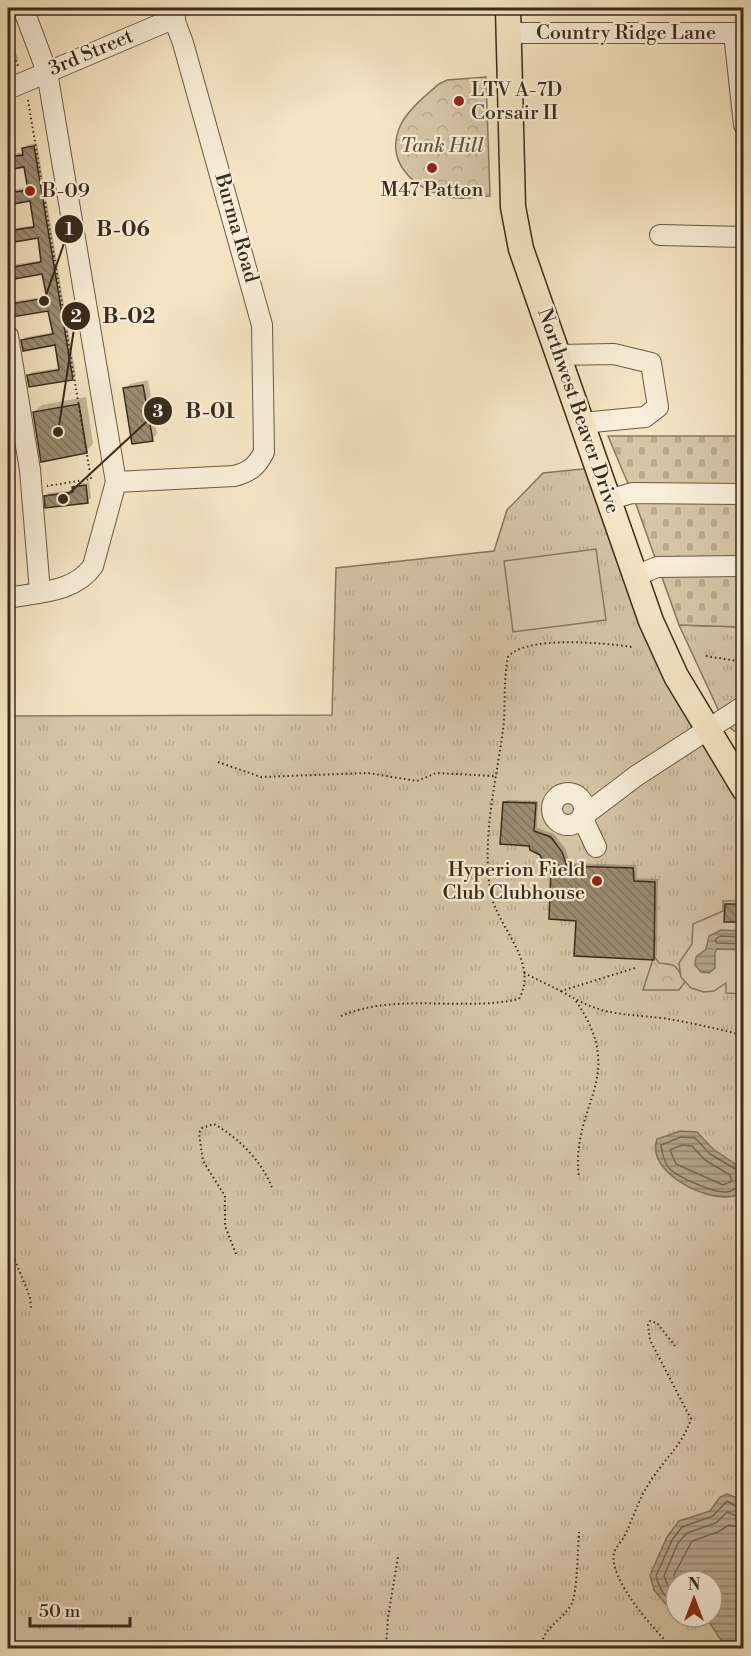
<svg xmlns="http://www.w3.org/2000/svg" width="751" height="1656" font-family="'Libre Bodoni',serif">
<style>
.grass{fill:url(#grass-tufts);stroke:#877860;stroke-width:1.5;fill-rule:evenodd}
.cemetery{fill:url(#cemetery-stones);stroke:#877860;stroke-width:1.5}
.park{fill:url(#park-crowns);stroke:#877860;stroke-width:1.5}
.pitch{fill:#d6c5a7;stroke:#877860;stroke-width:1.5}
.water{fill:url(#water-rules);stroke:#83755d;stroke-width:1.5}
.shadow{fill:#0003}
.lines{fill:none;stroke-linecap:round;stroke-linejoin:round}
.shore{stroke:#766852;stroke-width:1.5}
.building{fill:url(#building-back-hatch);stroke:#382b1a;stroke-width:1.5}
.minor-casing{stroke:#685a44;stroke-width:22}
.major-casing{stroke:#382b1a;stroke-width:27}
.path{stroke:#382b1a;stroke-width:2;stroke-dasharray:1.5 3;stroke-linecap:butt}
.minor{stroke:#f9eed9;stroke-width:20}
.major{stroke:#f6e5c4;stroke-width:24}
.poi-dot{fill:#8f2418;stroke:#f9eed9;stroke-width:2}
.labels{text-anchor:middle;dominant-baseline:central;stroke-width:4.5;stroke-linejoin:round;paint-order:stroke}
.street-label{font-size:20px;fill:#382b1a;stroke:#f9eed9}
.poi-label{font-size:20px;fill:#382b1a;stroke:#f9eed9;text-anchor:start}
.park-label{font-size:20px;font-style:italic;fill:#60523d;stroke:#f9eed9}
.leader{fill:none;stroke:#382b1a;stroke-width:2}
.callout-dot{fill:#382b1a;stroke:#f9eed9;stroke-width:2}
.mark-label{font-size:18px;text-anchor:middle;font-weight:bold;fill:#fff}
.callout-label{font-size:21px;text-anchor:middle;font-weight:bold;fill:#382b1a;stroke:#f9eed9;stroke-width:4.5;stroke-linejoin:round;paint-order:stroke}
</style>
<defs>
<pattern id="grass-tufts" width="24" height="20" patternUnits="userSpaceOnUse" patternTransform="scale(1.5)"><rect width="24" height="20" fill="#d6c5a7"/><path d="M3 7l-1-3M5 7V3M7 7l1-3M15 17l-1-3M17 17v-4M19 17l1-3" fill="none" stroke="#b8a98f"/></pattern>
<pattern id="cemetery-stones" width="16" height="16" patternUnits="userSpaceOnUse" patternTransform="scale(1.5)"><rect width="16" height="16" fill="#d6c5a7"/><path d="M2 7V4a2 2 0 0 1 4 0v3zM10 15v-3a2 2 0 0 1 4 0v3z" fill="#b8a98f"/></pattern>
<pattern id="park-crowns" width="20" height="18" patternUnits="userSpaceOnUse" patternTransform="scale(1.5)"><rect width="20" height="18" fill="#d6c5a7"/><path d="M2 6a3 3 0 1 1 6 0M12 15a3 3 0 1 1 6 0" fill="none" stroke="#b8a98f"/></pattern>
<pattern id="water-rules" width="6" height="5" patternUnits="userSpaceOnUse" patternTransform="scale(1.5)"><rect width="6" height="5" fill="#b5a68a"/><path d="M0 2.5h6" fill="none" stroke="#948770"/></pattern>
<pattern id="building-back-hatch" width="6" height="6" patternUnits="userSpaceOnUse" patternTransform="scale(1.5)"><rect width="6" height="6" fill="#9b8c72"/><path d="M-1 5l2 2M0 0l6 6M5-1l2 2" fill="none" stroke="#7f735d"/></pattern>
</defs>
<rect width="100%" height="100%" fill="#f6e5c4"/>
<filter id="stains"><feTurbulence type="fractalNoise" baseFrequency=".00333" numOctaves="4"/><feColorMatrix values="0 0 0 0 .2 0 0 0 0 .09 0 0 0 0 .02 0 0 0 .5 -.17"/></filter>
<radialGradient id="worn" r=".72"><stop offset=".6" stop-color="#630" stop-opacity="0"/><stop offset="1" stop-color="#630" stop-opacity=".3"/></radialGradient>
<!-- grass -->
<g class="grass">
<path d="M 592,468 L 743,798 L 743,1648 L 8,1648 L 8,716 L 332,715 L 336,568 L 494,551 L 507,510 L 543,473 ZM 676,1581 L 712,1581 L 712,1617 L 676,1617 Z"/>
<path d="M 679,625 L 743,627 L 743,731 L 734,731 L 724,722 Z"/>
</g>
<!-- cemetery -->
<path class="cemetery" d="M 608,436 L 743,436 L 743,627 L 679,625 L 632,493 Z"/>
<!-- park -->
<g class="park">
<path d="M 486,77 L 490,196 C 477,197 461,200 448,197 C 414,189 383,162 401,124 C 409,109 426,95 439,84 L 447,80 Z"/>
<path d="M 654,956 L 659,963 C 680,965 675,966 685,982 L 679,990 L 643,990 Z"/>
</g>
<!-- pitch -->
<g class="pitch">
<path d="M 596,549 L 606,620 L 513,632 L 504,561 Z"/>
<path d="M 723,901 L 743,901 L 743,994 L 726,993 L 726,983 L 714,991 L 704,992 L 691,988 L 681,977 L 679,963 L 692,944 L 693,924 L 723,911 Z"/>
</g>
<!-- water -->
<g class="water">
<path d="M 721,930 L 743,931 L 743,950 L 717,949 L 715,953 L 715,968 L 709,973 L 701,972 L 695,965 L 696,957 L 706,949 L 709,936 Z"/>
<path d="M 680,1131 L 697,1132 L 713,1149 L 744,1170 C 744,1176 745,1184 743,1189 C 733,1213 643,1179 657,1139 Z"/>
<path d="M 727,1494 L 735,1497 L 743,1510 L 743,1648 L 726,1648 L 706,1617 L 712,1617 L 712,1581 L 676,1581 L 676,1607 L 667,1606 L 654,1590 L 650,1575 L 667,1537 L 679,1521 L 710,1511 L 720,1497 Z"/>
</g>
<!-- shadow -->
<g class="shadow">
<path d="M 8,35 L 19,60 L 8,67 Z"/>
<path d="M 37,143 L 76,376 L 72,379 L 28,376 L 32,372 L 60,368 L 56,343 L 22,340 L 26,337 L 54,332 L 49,309 L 12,305 L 15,301 L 48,296 L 44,273 L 8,279 L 10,265 L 43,260 L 39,237 L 8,242 L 8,229 L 36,225 L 31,199 L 8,203 L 8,191 L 29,187 L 26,165 L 8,168 L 8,155 L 24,152 L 27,145 Z"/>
<path d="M 148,380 L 157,434 L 152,439 L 125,389 L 130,384 Z"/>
<path d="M 86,397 L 93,444 L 86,451 L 34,412 L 42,405 Z"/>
<path d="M 89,482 L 91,498 L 87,501 L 46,496 L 49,493 L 74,490 L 77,484 Z"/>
<path d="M 507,800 L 538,801 L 537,828 L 554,834 L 565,848 L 570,863 L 636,865 L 637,878 L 658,879 L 657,955 L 653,958 L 578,919 L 552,867 L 504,803 Z"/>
</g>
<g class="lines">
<!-- shore -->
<g class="shore">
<path d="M 744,937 L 720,936 L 715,940 L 717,943 L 744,944"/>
<path d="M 682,1145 L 692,1146 L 705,1160 L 730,1175 L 732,1181 L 723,1185 L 676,1164 L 670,1150 Z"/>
<path d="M 744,1174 L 710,1154 L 695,1138 L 681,1137 L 661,1145 C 662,1153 664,1162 669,1168 C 677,1177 714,1193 726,1192 C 734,1192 737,1186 744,1185"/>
<path d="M 676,1581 L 674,1575 L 692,1541 L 718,1532 L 729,1525 L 744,1528"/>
<path d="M 676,1593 L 667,1584 L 664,1576 L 678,1543 L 687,1533 L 716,1523 L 727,1512 L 744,1519"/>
<path d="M 676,1601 C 664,1600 659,1586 656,1576 L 672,1540 L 682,1527 L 713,1516 L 727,1501 L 744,1511"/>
</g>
</g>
<!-- building -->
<g class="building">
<path d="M 34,146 L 73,380 L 29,387 L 27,375 L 59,370 L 55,345 L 23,351 L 21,340 L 53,334 L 48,311 L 12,317 L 10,304 L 47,298 L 42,274 L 8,280 L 8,268 L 41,262 L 38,238 L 8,243 L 8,231 L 34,227 L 30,201 L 8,205 L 8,193 L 28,190 L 24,167 L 8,170 L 8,157 L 23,155 L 22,148 Z"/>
<path d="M 143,385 L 153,441 L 132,444 L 123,388 Z"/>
<path d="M 79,404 L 87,453 L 41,462 L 33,412 Z"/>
<path d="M 86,485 L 88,503 L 45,508 L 44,496 L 73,492 L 72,487 Z"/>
<path d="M 503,802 L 536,803 L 534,831 L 551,837 L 562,852 L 567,866 L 633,868 L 634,881 L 655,882 L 654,960 L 574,956 L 576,921 L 549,919 L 551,868 L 546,868 L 540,855 L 530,850 L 529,846 L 500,844 Z"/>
<path d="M 725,904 L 744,904 L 744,922 L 724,922 Z"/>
</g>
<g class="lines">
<defs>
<g id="minor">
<path d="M 23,8 L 47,72 L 116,482"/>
<path d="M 508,33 L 744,33"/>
<path d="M 734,33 L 744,125"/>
<path d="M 8,89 L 175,18"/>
<path d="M 660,235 L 744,237"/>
<path d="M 8,336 L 30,470 L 40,592"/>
<path d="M 558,355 L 614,354 L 651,363 L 658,407 L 645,417 L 582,423"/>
<path d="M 608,500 L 632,493 L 744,494"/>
<path d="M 636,576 L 657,567 L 744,566"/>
<path d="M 8,598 C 38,592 74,593 93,566 L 116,482 L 234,476 C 250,472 257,466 264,452 L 262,325 L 183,43 L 170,8"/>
<circle cx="568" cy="809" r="16"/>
<path d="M 596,847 L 582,817 L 636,776 L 744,706"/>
</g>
<path id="major" d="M 508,8 L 513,207 L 521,249 L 651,621 L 676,676 L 744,789"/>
</defs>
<!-- minor casing -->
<use href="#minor" class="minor-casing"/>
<!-- major casing -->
<use href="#major" class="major-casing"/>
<!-- path -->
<g class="path">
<path d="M 8,44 L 19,68"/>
<path d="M 28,100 L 91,479 L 47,486"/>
<path d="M 706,656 L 744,662"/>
<path d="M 218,762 L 261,777 L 368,773 L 417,781 L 436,773 L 494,776"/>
<path d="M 524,973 L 561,991 L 635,968"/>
<path d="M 561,991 C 603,1016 616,1013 662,1018 C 689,1022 716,1029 744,1035"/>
<path d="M 576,1001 C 629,1079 570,1103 579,1177"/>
<path d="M 341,1016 C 397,992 462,1012 519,999 C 540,960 495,927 490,889 C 482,836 496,782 503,730 C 506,706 503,681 508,657 C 525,635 605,643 632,647"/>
<path d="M 8,1243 L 30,1297 L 31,1309"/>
<path d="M 236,1254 L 225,1226 L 225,1196 L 203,1161 L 199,1133 L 202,1128 L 214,1124 C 240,1139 262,1161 273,1190"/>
<path d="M 386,1648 L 388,1617 L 398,1557"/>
<path d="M 541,1648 C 543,1626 563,1621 572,1603 C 577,1593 578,1547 579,1532"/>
<path d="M 673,1648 C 655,1631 608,1579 614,1553 C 615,1548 621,1542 624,1537 C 634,1517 640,1494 654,1476 C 669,1454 682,1445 691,1419 L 650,1340 L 648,1325 L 650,1321 L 657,1323 L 675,1346"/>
</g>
<!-- minor -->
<use href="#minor" class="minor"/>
<!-- major -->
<use href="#major" class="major"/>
</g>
<!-- markers -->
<g class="poi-dot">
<circle cx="459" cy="101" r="6"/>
<circle cx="432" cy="168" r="6"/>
<circle cx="30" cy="191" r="6"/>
<circle cx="597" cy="881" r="6"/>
</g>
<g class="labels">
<!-- street labels -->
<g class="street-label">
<text x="626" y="33">Country Ridge Lane</text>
<text transform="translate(91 53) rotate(-23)">3rd Street</text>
<text transform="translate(236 228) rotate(74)">Burma Road</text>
<text transform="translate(578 411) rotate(71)">Northwest Beaver Drive</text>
</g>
<!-- poi labels -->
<g class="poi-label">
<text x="471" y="90">LTV A-7D<tspan x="471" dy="23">Corsair II</tspan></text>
<text x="432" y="190" text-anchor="middle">M47 Patton</text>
<text x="42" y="191">B-09</text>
<text x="585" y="870" text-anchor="end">Hyperion Field<tspan x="585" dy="23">Club Clubhouse</tspan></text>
</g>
<!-- park labels -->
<g class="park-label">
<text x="442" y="146">Tank Hill</text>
</g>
</g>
<!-- callouts -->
<path class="leader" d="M44 301L69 229M58 432L76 316M63 499L158 411"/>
<g class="callout-dot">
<circle cx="44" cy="301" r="6"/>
<circle cx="58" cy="432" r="6"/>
<circle cx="63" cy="499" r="6"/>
<circle cx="69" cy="229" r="15"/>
<circle cx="76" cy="316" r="15"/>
<circle cx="158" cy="411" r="15"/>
</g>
<g class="mark-label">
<text x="69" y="235">1</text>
<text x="76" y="322">2</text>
<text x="158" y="417">3</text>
</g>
<g class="callout-label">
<text x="123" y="236">B-06</text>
<text x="129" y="323">B-02</text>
<text x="210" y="418">B-01</text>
</g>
<!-- margin -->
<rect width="751" height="1656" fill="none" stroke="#f6e5c4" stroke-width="30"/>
<rect x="9" y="9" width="733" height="1638" fill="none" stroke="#382b1a" stroke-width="3"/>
<rect x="15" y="15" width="721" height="1626" fill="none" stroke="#382b1a" stroke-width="1.5"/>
<!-- north arrow -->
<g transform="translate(694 1599)"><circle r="28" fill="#f9eed9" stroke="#aca08d" stroke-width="1.5"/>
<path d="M0-4.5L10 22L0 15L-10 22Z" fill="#8f2418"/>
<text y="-9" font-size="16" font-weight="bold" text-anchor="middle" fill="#382b1a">N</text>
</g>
<!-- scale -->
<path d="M30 1617v9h100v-9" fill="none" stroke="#382b1a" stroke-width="3"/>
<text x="39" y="1617" font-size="18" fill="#382b1a" stroke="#f9eed9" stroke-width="4.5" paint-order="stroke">50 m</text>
<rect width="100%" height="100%" filter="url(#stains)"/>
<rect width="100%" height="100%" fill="url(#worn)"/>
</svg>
